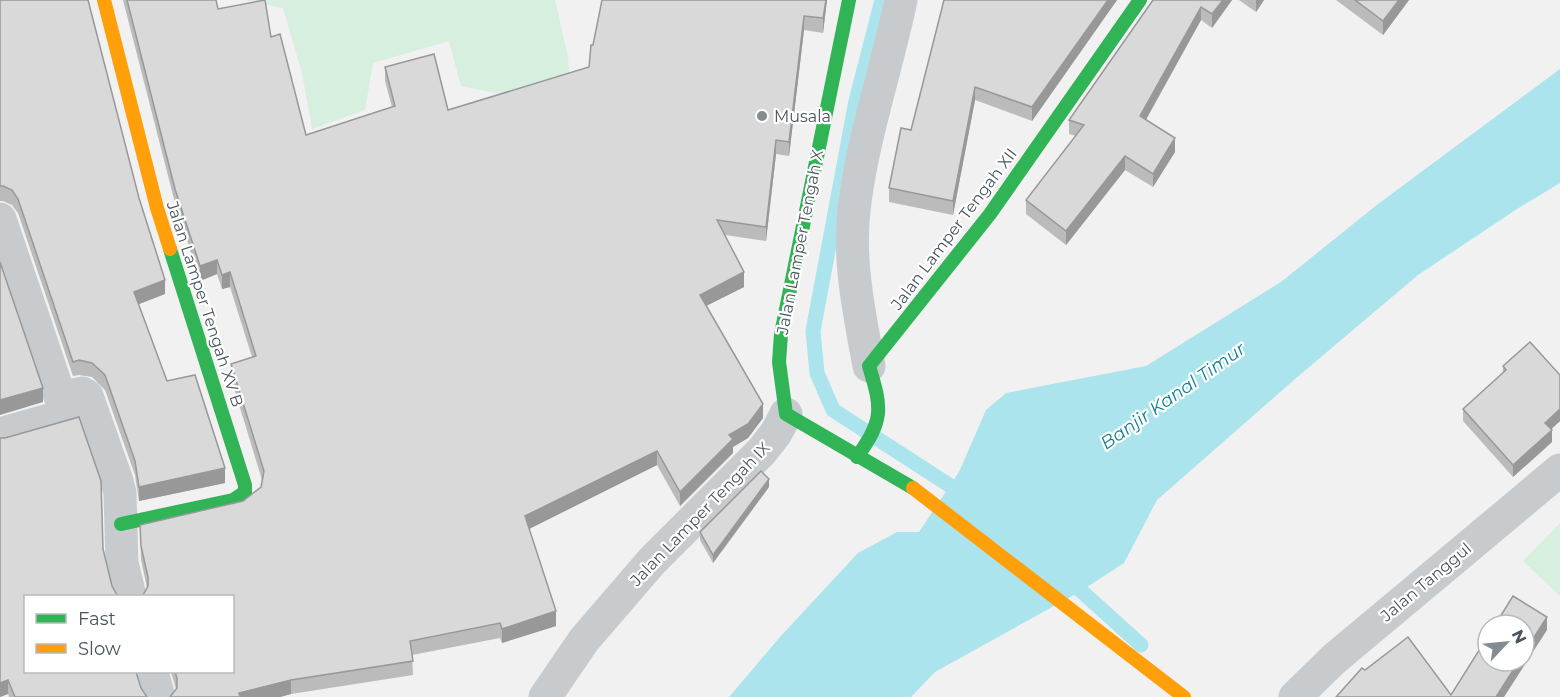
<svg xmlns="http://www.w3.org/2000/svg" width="1560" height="697" font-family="Montserrat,sans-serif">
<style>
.green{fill:#d6efde}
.water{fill:#abe4ec}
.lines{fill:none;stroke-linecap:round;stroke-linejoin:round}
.stream{stroke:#abe4ec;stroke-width:15}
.street{stroke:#c8cbcd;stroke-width:33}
.fast{stroke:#30b455;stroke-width:14}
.slow{stroke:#ff9f0a;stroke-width:14}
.wall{fill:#bbb}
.shaded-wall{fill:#989899}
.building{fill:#d9d9da;stroke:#989899;stroke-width:1.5}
.poi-dot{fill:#838c91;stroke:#fff;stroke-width:2}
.labels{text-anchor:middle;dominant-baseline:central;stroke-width:4.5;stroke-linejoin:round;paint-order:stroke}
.poi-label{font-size:16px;fill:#48555d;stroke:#fff;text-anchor:start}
.street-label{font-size:16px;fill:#48555d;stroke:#fff}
.water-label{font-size:18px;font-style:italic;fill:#0f8192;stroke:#fff}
</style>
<rect width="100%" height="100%" fill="#f1f1f1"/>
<!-- green -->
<g class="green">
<path d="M 245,0 L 555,0 L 568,57 L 570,87 L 495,93 L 461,86 L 449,41 L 373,63 L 365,110 L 312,129 L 302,73 L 283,8 Z"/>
<path d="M 1560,523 L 1560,596 L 1523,561 Z"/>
</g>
<!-- water -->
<path class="water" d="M 1560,69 L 1560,183 L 1517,209 L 1418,275 L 1295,379 L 1157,500 L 1124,563 L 1081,591 L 935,672 L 911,697 L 729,697 L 780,637 L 858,553 L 897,532 L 919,532 L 959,472 L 986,410 L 1006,393 L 1146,366 L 1281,282 L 1378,204 Z"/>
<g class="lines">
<!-- stream -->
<g class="stream">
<path d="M 882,0 L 856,101 L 813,331 L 817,373 L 833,410 L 966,496"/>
<path d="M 1068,579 L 1141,645"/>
</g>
<!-- street -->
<g class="street">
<path d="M 0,219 L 59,394 L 64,397 L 82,393 L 87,396 L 117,481 L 120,493 L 122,563 L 130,596"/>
<path d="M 869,366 C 859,312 847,257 855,202 C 864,133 887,68 901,0"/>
<path d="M 0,434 L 91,408"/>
<path d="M 152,672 L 159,697"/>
<path d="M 545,697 L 584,640 L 652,561 L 762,451 L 776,433 L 786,414"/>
<path d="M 1295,697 L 1334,659 L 1560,470"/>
</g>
<!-- fast -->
<g class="fast">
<path d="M 849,0 L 781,334 L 779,362 L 786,414 L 913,488"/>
<path d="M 857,457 C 884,419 882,409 869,366 L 990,214 L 1140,0"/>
<path d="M 121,524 L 233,500 L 245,492 L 245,485 L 170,249"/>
</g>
<!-- slow -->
<g class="slow">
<path d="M 104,0 L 157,208 L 170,249"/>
<path d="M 913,488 L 1184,697"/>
</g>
</g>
<!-- wall -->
<g class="wall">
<path d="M 0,0 L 139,198 L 165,294 L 139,304 L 167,381 L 225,483 L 139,501 L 135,475 L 105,390 L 92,377 L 79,375 L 73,376 L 18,213 L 12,205 L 3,201 L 0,201 Z"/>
<path d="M 123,0 L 216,0 L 218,9 L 271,37 L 306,135 L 392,107 L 385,81 L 385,67 L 448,110 L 589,67 L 593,45 L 827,0 L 823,33 L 804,30 L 789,156 L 776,154 L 766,241 L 725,235 L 744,287 L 706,306 L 763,418 L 748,438 L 733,447 L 733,453 L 680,506 L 657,465 L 529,529 L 556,626 L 502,643 L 500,638 L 412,655 L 413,675 L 291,694 L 280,697 L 170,697 L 176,689 L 171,672 L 232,672 L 143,595 L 147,588 L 141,560 L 140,525 L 243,501 L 261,487 L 262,480 L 231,378 L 231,364 L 252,357 L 230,287 L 222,289 L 217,274 L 200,281 L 175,203 Z"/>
<path d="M 944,0 L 1117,0 L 1032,121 L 975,100 L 953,215 L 889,202 L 889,188 L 911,130 Z"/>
<path d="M 1153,0 L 1232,0 L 1212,28 L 1201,20 L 1146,120 L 1175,152 L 1153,187 L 1125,170 L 1066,245 L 1026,214 L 1026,200 L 1076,136 L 1069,134 L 1069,120 Z"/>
<path d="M 1239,0 L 1264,0 L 1256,12 Z"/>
<path d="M 1336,0 L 1409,0 L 1383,35 Z"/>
<path d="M 1503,366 L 1560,375 L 1560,421 L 1551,429 L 1552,442 L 1513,477 L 1463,421 L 1463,409 L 1503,373 Z"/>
<path d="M 769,487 L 713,563 L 700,540 L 700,532 Z"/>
<path d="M 26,597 L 141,688 L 147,697 L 9,697 L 8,694 L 0,697 Z"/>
</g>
<!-- shaded-wall -->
<g class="shaded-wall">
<path d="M 826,0 L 827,0 L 823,33 L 823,18 Z"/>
<path d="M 1108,0 L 1117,0 L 1032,121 L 1032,107 Z"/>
<path d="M 1223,0 L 1232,0 L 1212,28 L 1212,14 Z"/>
<path d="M 1256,0 L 1264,0 L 1256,12 Z"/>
<path d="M 1399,0 L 1409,0 L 1383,35 L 1383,21 Z"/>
<path d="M 1201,7 L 1201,20 L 1140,130 L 1140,116 Z"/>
<path d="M 804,16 L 804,30 L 789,156 L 789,142 Z"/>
<path d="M 975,87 L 975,100 L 953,215 L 953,201 Z"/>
<path d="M 1175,138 L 1175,152 L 1153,187 L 1153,174 Z"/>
<path d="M 776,140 L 776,154 L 766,241 L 766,227 Z"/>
<path d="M 1125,156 L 1125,170 L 1066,245 L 1066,231 Z"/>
<path d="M 217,260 L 217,274 L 200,281 L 200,266 Z"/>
<path d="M 230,272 L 230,287 L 222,289 L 222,275 Z"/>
<path d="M 744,272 L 744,287 L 700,309 L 700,295 Z"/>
<path d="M 165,280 L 165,294 L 134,306 L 134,292 Z"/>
<path d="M 43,388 L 43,402 L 0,415 L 0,400 Z"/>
<path d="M 763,404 L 763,418 L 748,438 L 733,447 L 733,453 L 680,506 L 680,492 L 729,435 Z"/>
<path d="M 1560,409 L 1560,421 L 1545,435 L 1545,423 Z"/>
<path d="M 1552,430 L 1552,442 L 1513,477 L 1513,465 Z"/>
<path d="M 657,451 L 657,465 L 525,531 L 525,516 Z"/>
<path d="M 225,468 L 225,483 L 139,501 L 139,487 Z"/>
<path d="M 769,479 L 769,487 L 713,563 L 713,555 Z"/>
<path d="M 556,611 L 556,626 L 502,643 L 502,629 Z"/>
<path d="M 1547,617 L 1547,630 L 1504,697 L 1496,697 L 1519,661 L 1524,661 L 1524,653 Z"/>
<path d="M 8,680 L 8,694 L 0,697 L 0,683 Z"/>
<path d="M 291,680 L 291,694 L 280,697 L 239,697 L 239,693 Z"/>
</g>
<!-- building -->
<g class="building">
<path d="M 0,0 L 88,0 L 139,198 L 165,280 L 134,292 L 167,381 L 195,375 L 225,468 L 139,487 L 135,461 L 105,375 L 92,363 L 79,360 L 73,362 L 18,199 L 12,190 L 3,186 L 0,186 Z"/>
<path d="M 127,0 L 216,0 L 218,9 L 265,0 L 271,37 L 280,34 L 306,135 L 395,106 L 385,67 L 434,54 L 448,110 L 589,67 L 591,45 L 593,45 L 602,0 L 826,0 L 823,18 L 804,16 L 789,142 L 776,140 L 766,227 L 717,220 L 744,272 L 700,295 L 763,404 L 748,424 L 729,435 L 733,439 L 680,492 L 657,451 L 525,516 L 556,611 L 502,629 L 500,623 L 410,641 L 413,661 L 291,680 L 239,693 L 240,697 L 170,697 L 177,688 L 177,678 L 175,672 L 232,672 L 232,597 L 140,597 L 143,595 L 148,586 L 148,577 L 141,546 L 140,525 L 243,501 L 261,487 L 264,471 L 231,364 L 256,356 L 230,272 L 222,275 L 217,260 L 200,266 L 175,189 Z"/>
<path d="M 944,0 L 1108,0 L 1032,107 L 975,87 L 953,201 L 889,188 L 901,128 L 911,130 Z"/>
<path d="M 1153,0 L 1223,0 L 1212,14 L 1201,7 L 1140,116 L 1175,138 L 1153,174 L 1125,156 L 1066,231 L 1026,200 L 1084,125 L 1069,120 Z"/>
<path d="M 1355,0 L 1399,0 L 1383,21 Z"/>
<path d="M 0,262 L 43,388 L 0,400 Z"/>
<path d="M 1530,342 L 1560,375 L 1560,409 L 1545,423 L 1552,430 L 1513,465 L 1463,409 L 1506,370 L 1503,366 Z"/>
<path d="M 79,417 L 101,481 L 103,549 L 112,586 L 117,595 L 119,597 L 26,597 L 26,672 L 136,672 L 141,688 L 147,697 L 15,697 L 8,680 L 0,683 L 0,438 L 5,438 Z"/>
<path d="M 761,471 L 769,479 L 713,555 L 700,532 Z"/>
<path d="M 1513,596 L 1547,617 L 1524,653 L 1524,625 L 1495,625 Z"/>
<path d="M 1488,636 L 1488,661 L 1519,661 L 1496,697 L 1336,697 L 1362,668 L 1365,670 L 1408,637 L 1451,695 Z"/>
</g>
<!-- markers -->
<circle class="poi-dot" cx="762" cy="116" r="6"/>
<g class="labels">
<!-- poi labels -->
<g class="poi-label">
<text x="774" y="116">Musala</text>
</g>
<!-- street labels -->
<g class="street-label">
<text transform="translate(954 229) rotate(-53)">Jalan Lamper Tengah XII</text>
<text transform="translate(800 242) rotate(-79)">Jalan Lamper Tengah X</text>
<text transform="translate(205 304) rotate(72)">Jalan Lamper Tengah XV B</text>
<text transform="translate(700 514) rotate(-46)">Jalan Lamper Tengah IX</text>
<text transform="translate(1426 582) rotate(-40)">Jalan Tanggul</text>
</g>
<!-- water labels -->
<g class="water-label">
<text transform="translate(1173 396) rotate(-35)">Banjir Kanal Timur</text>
</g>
</g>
<!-- legend -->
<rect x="24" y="595" width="210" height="78" fill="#ffffff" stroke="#b6bbbe" stroke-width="1.5"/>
<rect x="36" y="614" width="30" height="9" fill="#30b455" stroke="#b6bbbe" stroke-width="1.5"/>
<text x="78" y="625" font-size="18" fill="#48555d">Fast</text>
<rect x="36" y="644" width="30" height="9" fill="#ff9f0a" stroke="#b6bbbe" stroke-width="1.5"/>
<text x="78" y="655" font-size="18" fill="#48555d">Slow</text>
<!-- north arrow -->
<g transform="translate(1506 643) rotate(64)"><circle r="28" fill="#ffffff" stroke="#b6bbbe" stroke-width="1.5"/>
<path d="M0-4.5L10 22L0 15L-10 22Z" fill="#838c91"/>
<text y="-9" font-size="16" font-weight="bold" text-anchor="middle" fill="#48555d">N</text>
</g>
</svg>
